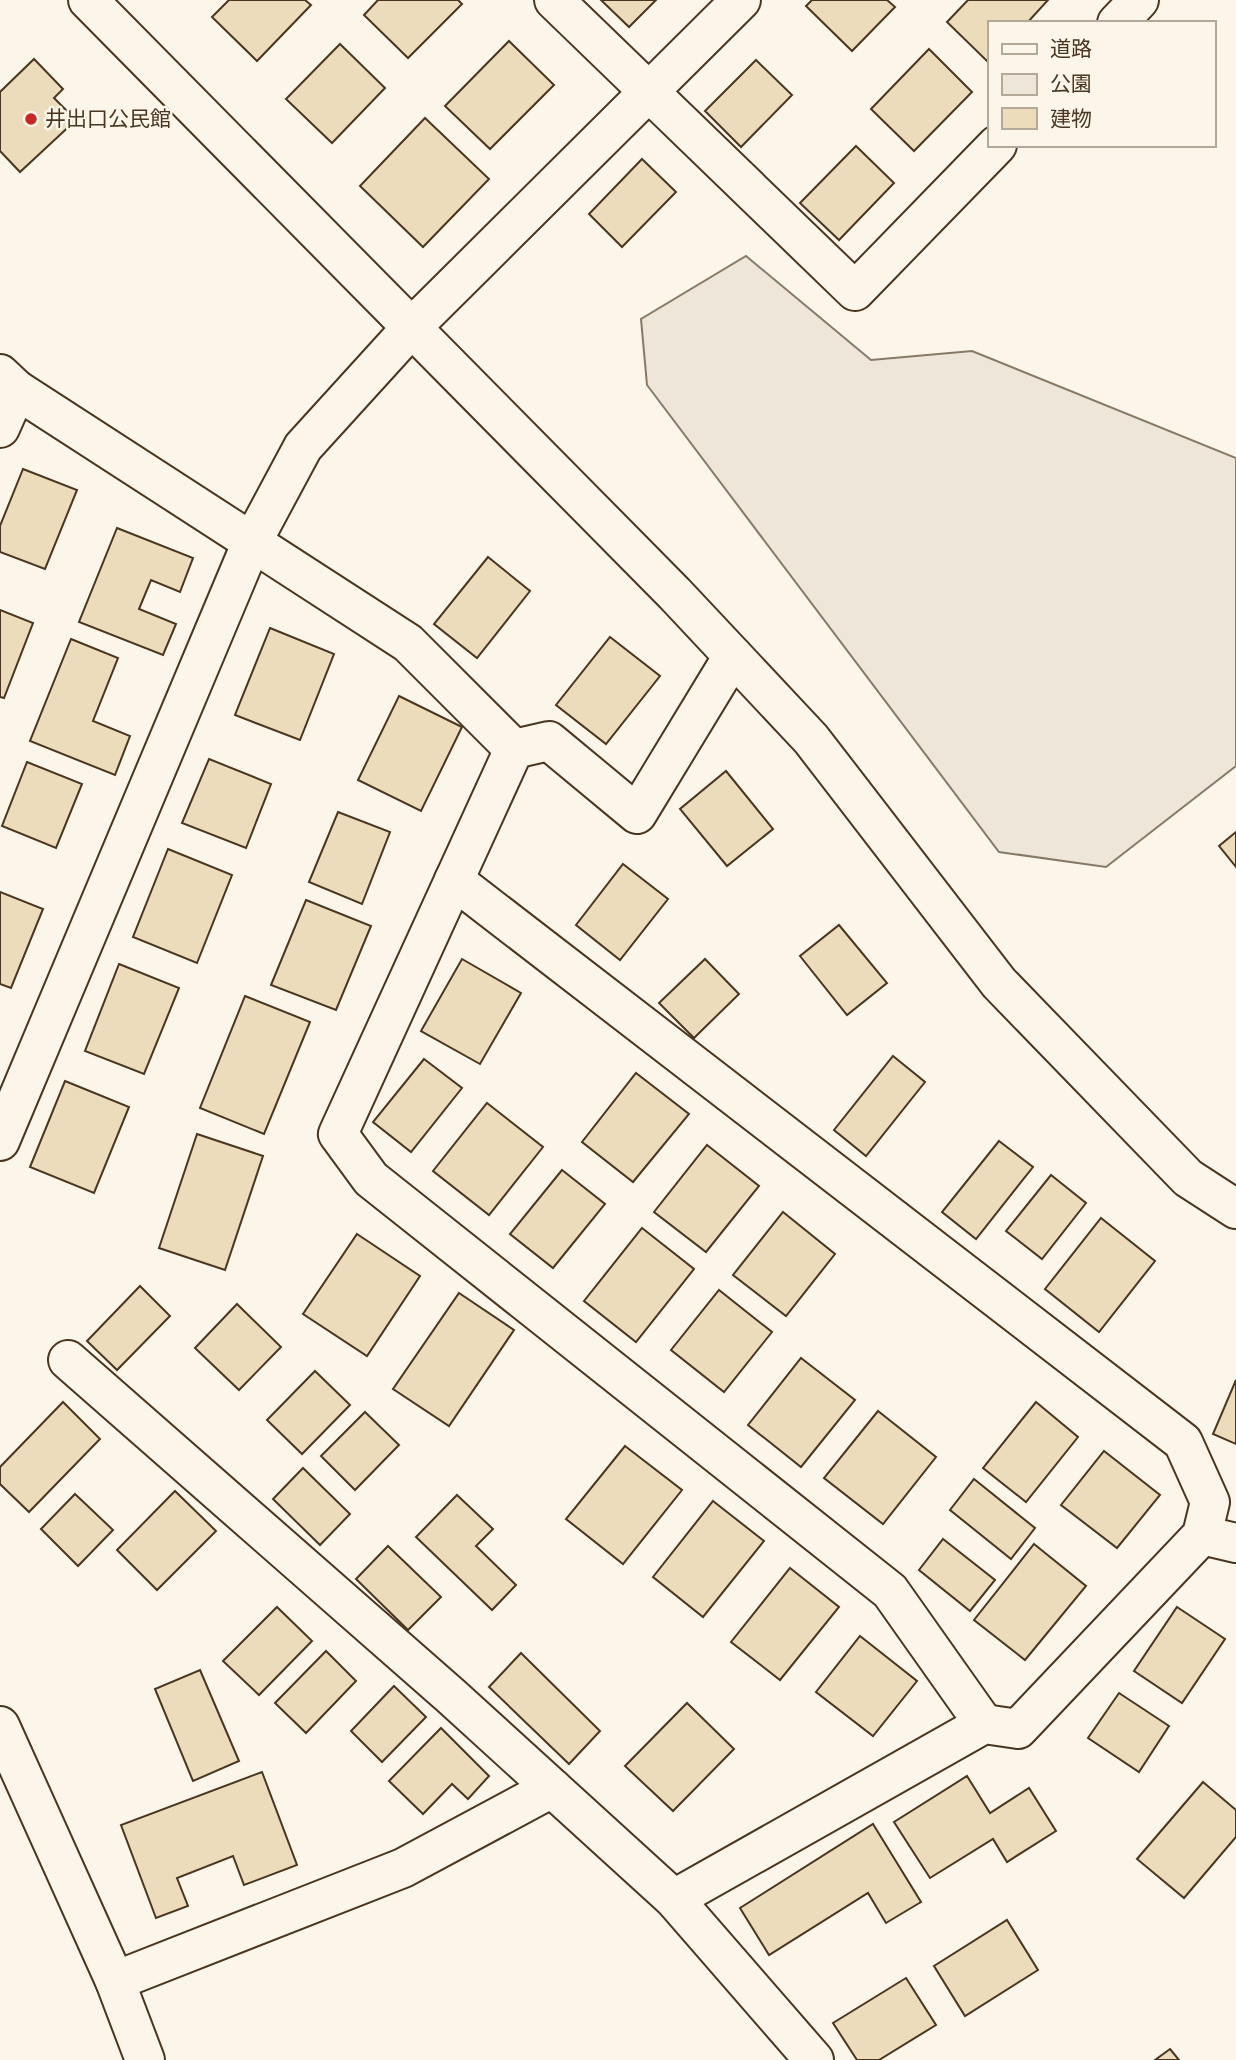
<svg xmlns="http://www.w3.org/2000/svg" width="1236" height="2060" font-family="'Nunito Sans','Noto Sans JP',sans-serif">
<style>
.green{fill:#ede6d9;stroke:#887966;stroke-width:2}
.building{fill:#ecdcbc;stroke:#4a3520;stroke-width:2}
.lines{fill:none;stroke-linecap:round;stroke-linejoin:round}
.minor-casing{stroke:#4a3520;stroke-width:42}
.tertiary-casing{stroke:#4a3520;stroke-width:42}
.minor{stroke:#fbf6e9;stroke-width:38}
.tertiary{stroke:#fbf6e9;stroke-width:38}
.poi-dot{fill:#c62828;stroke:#fbf6e9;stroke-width:2.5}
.labels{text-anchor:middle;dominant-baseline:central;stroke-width:5;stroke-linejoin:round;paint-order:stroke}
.poi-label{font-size:21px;fill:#4a3520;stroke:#fbf6e9;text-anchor:start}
</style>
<rect width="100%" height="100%" fill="#fbf6e9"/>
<!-- green -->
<path class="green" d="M 746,256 L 871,360 L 972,351 L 1236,458 L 1236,766 L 1106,867 L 999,852 L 647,385 L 641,319 Z"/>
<!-- building -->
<g class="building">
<path d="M 229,0 L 305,0 L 311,5 L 257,61 L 212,17 Z"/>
<path d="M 378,0 L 458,0 L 462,4 L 408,58 L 364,15 Z"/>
<path d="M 601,0 L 656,0 L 629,27 Z"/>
<path d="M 812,0 L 887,0 L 895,7 L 852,51 L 806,6 Z"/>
<path d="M 968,0 L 1048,0 L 1027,23 L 989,23 L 988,62 L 947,22 Z"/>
<path d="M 509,41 L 554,85 L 490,149 L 445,106 Z"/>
<path d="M 340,44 L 385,88 L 332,143 L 286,99 Z"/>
<path d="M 929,49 L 972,92 L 914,151 L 871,109 Z"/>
<path d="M 34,59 L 63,89 L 54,98 L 76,120 L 20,172 L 0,151 L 0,92 Z"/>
<path d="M 756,60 L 792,95 L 741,147 L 705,111 Z"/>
<path d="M 425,118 L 489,179 L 423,247 L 360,186 Z"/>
<path d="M 856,146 L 894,183 L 839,240 L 800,203 Z"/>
<path d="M 642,159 L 676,192 L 622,247 L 589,214 Z"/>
<path d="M 23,469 L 77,490 L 45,569 L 0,552 L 0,526 Z"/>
<path d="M 117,528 L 193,558 L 180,592 L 151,580 L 139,609 L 176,624 L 163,655 L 79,622 Z"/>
<path d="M 488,557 L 530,591 L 477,658 L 434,624 Z"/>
<path d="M 0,610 L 33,623 L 4,698 L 0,697 Z"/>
<path d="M 270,628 L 334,654 L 300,740 L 235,715 Z"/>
<path d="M 610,637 L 660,676 L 606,744 L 556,705 Z"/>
<path d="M 71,639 L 118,658 L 93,721 L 130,736 L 115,775 L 30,741 Z"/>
<path d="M 399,696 L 462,727 L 421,811 L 358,780 Z"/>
<path d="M 209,759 L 271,784 L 246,848 L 182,823 Z"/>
<path d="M 27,762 L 82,784 L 56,848 L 2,826 Z"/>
<path d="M 726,771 L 773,829 L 727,866 L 680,809 Z"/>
<path d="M 338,812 L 390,832 L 362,904 L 309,882 Z"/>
<path d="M 1236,832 L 1236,867 L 1219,846 Z"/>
<path d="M 168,849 L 232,875 L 197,963 L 133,937 Z"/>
<path d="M 623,864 L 668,899 L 620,960 L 576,925 Z"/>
<path d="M 0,892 L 43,909 L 11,988 L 0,984 Z"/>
<path d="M 306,900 L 371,926 L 336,1010 L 271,985 Z"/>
<path d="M 839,925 L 887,983 L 847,1015 L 800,956 Z"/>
<path d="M 462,959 L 521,993 L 480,1064 L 421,1031 Z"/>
<path d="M 705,959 L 739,994 L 694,1038 L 659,1003 Z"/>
<path d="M 119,964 L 179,988 L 144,1074 L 85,1051 Z"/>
<path d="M 245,996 L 310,1022 L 264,1134 L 200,1108 Z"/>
<path d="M 893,1056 L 925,1082 L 866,1156 L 834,1130 Z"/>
<path d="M 424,1059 L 462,1088 L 411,1152 L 373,1122 Z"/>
<path d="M 636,1073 L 689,1114 L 633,1182 L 582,1142 Z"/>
<path d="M 65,1081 L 129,1107 L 94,1193 L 30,1167 Z"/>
<path d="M 487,1103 L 543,1147 L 489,1215 L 433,1171 Z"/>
<path d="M 197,1134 L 263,1156 L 225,1270 L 159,1248 Z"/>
<path d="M 999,1141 L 1033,1167 L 976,1239 L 942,1212 Z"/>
<path d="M 707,1145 L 759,1186 L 706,1252 L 654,1212 Z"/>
<path d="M 562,1170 L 605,1204 L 553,1268 L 510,1234 Z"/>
<path d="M 1051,1175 L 1086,1203 L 1042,1259 L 1006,1231 Z"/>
<path d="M 783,1212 L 835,1254 L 786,1316 L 733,1275 Z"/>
<path d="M 1101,1218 L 1155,1261 L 1099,1332 L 1045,1289 Z"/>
<path d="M 642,1228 L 694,1269 L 636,1342 L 584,1301 Z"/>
<path d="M 357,1234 L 420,1276 L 367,1356 L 303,1314 Z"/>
<path d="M 140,1286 L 170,1316 L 117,1370 L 87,1341 Z"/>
<path d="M 719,1290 L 772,1332 L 724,1392 L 671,1350 Z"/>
<path d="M 459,1293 L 514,1330 L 449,1426 L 393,1389 Z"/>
<path d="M 237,1304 L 281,1347 L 239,1390 L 195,1348 Z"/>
<path d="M 801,1358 L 855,1400 L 801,1467 L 748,1425 Z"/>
<path d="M 315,1371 L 350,1405 L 302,1454 L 267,1420 Z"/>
<path d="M 1236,1380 L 1236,1444 L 1213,1434 Z"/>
<path d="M 63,1402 L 100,1439 L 29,1512 L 0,1484 L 0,1467 Z"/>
<path d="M 1036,1402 L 1078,1437 L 1026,1502 L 983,1468 Z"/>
<path d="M 878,1411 L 936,1457 L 883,1524 L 824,1478 Z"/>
<path d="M 365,1412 L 399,1445 L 355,1490 L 321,1456 Z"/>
<path d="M 625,1446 L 682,1490 L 623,1564 L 566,1519 Z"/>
<path d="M 1104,1451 L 1160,1495 L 1117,1548 L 1061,1505 Z"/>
<path d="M 303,1468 L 350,1514 L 320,1545 L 273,1499 Z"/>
<path d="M 974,1479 L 1035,1528 L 1011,1559 L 950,1510 Z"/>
<path d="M 175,1491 L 216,1531 L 157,1590 L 117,1550 Z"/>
<path d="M 75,1494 L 113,1530 L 78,1566 L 41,1529 Z"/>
<path d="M 457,1495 L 493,1529 L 476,1546 L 516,1585 L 492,1610 L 416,1537 Z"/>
<path d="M 713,1501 L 764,1541 L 703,1617 L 653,1577 Z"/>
<path d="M 943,1539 L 995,1580 L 970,1611 L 919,1570 Z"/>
<path d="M 1034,1544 L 1086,1586 L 1025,1660 L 974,1620 Z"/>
<path d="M 388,1546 L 441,1597 L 408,1630 L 356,1579 Z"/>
<path d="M 790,1568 L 839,1607 L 780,1680 L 731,1642 Z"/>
<path d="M 277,1607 L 312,1641 L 259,1695 L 223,1661 Z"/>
<path d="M 1177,1607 L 1225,1639 L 1182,1703 L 1134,1671 Z"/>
<path d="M 860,1636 L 917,1681 L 873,1736 L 816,1692 Z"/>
<path d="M 326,1651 L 356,1681 L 306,1733 L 275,1703 Z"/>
<path d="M 521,1653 L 600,1731 L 569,1764 L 489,1687 Z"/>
<path d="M 200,1670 L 239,1761 L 193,1781 L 155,1689 Z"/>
<path d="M 394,1686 L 426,1717 L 382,1762 L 351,1731 Z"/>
<path d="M 1119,1693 L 1169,1726 L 1139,1772 L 1088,1738 Z"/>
<path d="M 687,1703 L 734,1749 L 673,1811 L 625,1766 Z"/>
<path d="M 441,1728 L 489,1776 L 468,1799 L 452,1784 L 423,1814 L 389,1781 Z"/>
<path d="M 262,1772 L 297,1865 L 244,1885 L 233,1856 L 177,1878 L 188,1906 L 156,1918 L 121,1825 Z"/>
<path d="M 967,1776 L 990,1813 L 1029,1788 L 1056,1831 L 1007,1862 L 993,1839 L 930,1878 L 894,1822 Z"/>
<path d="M 1203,1782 L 1236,1810 L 1236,1837 L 1184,1898 L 1137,1859 Z"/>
<path d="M 873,1824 L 921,1902 L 886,1923 L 868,1893 L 769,1955 L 740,1908 Z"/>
<path d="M 1007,1920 L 1038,1970 L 965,2016 L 934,1966 Z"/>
<path d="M 906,1978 L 936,2025 L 879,2060 L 857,2060 L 833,2023 Z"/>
<path d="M 1170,2049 L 1179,2060 L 1155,2060 Z"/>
</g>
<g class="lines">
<defs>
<g id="minor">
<path d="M 554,0 L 855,291 L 997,145"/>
<path d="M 1117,23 L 1139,0"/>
<path d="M 0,374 L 17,390 L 408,643 L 514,749"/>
<path d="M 0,428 L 17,390"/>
<path d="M 733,656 L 637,814 L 549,741 L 514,749 L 338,1134 L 371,1179 L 890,1591 L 984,1724"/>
<path d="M 454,880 L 1183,1442 L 1210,1502 L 1202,1535 L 1018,1729 L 984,1724 L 674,1899"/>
<path d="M 0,1141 L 251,544 L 303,447 L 413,326 L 741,0"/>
<path d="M 68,1360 L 451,1696 L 674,1899 L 814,2060"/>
<path d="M 1202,1535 L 1236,1543"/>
<path d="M 115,1981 L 403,1868 L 552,1788"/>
</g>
<g id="tertiary">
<path d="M 88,0 L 675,594 L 811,739 L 999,983 L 1188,1178 L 1236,1209"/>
<path d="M 0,1726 L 115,1981 L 145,2060"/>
</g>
</defs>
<!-- minor casing -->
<use href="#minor" class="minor-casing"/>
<!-- tertiary casing -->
<use href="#tertiary" class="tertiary-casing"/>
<!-- minor -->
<use href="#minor" class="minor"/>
<!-- tertiary -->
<use href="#tertiary" class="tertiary"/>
</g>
<!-- markers -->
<circle class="poi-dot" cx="31" cy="119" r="7"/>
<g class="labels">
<!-- poi labels -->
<g class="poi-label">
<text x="45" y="119">井出口公民館</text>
</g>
</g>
<!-- legend -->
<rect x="988" y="21" width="228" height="126" fill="#fbf6e9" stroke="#b4a999" stroke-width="2"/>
<rect x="1002" y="44" width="35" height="10" fill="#fbf6e9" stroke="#b4a999" stroke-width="2"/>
<text x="1050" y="56" font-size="21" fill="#4a3520">道路</text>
<rect x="1002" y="74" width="35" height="21" fill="#ede6d9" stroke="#b4a999" stroke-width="2"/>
<text x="1050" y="91" font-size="21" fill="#4a3520">公園</text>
<rect x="1002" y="108" width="35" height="21" fill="#ecdcbc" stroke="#b4a999" stroke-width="2"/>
<text x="1050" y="126" font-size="21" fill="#4a3520">建物</text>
</svg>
